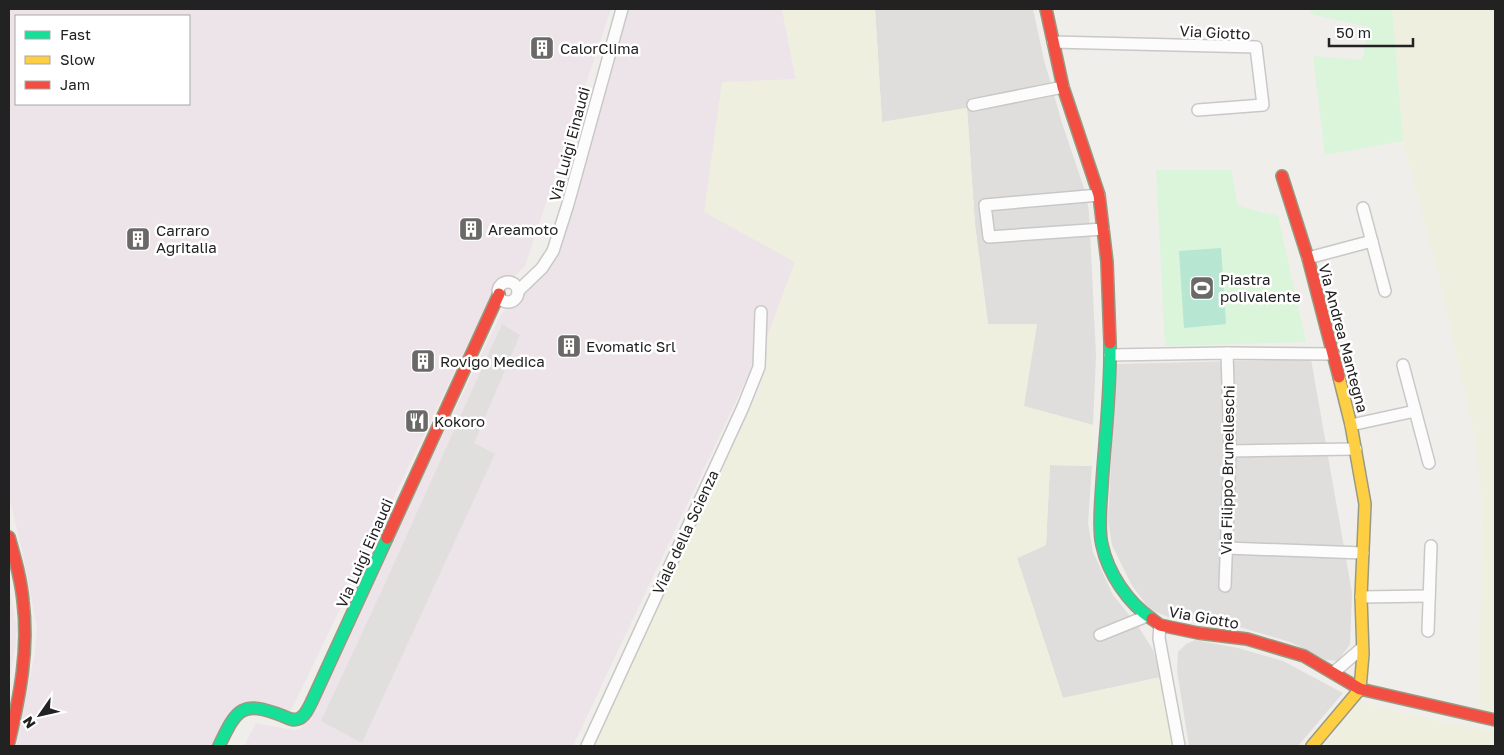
<svg xmlns="http://www.w3.org/2000/svg" width="1504" height="755" font-family="'Golos Text',sans-serif">
<style>
.residential{fill:#dfdedc}
.industrial{fill:#ede4e9;fill-rule:evenodd}
.farmland{fill:#efefdf}
.park{fill:#daf5da}
.pitch{fill:#b7e6d2}
.parking{fill:#e0dfde}
.lines{fill:none;stroke-linecap:round;stroke-linejoin:round}
.street-casing{stroke:#c9c8c7;stroke-width:14}
.fast-casing{stroke:#999a82;stroke-width:14}
.slow-casing{stroke:#999a82;stroke-width:14}
.jam-casing{stroke:#999a82;stroke-width:14}
.street{stroke:#fdfcfc;stroke-width:11}
.fast{stroke:#16e098;stroke-width:11}
.slow{stroke:#ffcf43;stroke-width:11}
.jam{stroke:#f24e42;stroke-width:11}
.labels{text-anchor:middle;dominant-baseline:central;stroke-width:5;stroke-linejoin:round;paint-order:stroke}
.street-label{font-size:15px;fill:#222;stroke:#fff}
.poi-label{font-size:15px;fill:#222;stroke:#fff;text-anchor:start}
</style>
<rect width="100%" height="100%" fill="#f0eeeb"/>
<!-- residential -->
<g class="residential">
<path d="M 875,9 L 1033,9 L 1044,60 L 1062,123 L 1086,194 L 1089,212 L 1096,356 L 1093,425 L 1023,406 L 1037,324 L 988,324 L 975,225 L 967,108 L 882,122 Z"/>
<path d="M 1311,359 L 1352,593 L 1350,644 L 1338,661 L 1326,660 L 1290,642 L 1243,628 L 1220,622 L 1168,617 L 1149,609 L 1131,584 L 1112,545 L 1108,521 L 1116,364 Z"/>
<path d="M 1050,465 L 1092,466 L 1088,523 L 1093,552 L 1113,595 L 1138,626 L 1153,650 L 1161,677 L 1063,698 L 1017,558 L 1046,545 Z"/>
<path d="M 1195,640 L 1238,648 L 1283,661 L 1343,693 L 1298,746 L 1189,746 L 1177,671 L 1178,652 L 1186,644 Z"/>
</g>
<!-- industrial -->
<g class="industrial">
<path d="M 9,9 L 611,9 L 525,266 L 487,304 L 290,713 L 249,706 L 225,746 L 16,746 L 35,652 L 37,628 L 22,551 L 9,495 ZM 16,16 L 189,16 L 189,104 L 16,104 Z"/>
<path d="M 629,9 L 782,9 L 796,80 L 795,262 L 753,375 L 746,380 L 573,746 L 244,746 L 256,723 L 293,730 L 297,730 L 302,727 L 501,314 L 540,275 Z"/>
<path d="M 9,586 L 17,629 L 15,649 L 9,681 Z"/>
</g>
<!-- farmland -->
<g class="farmland">
<path d="M 782,9 L 875,9 L 882,122 L 967,108 L 975,225 L 988,324 L 1037,324 L 1024,406 L 1093,425 L 1092,466 L 1050,465 L 1046,545 L 1017,558 L 1063,698 L 1161,677 L 1172,746 L 591,746 L 761,387 L 761,382 L 759,378 L 753,375 L 795,262 L 704,212 L 722,82 L 796,79 Z"/>
<path d="M 1392,9 L 1495,9 L 1495,712 L 1479,708 L 1482,507 L 1475,436 L 1437,269 L 1403,141 Z"/>
<path d="M 1362,701 L 1371,705 L 1409,715 L 1495,732 L 1495,746 L 1324,746 Z"/>
</g>
<!-- park -->
<g class="park">
<path d="M 1311,9 L 1392,9 L 1403,141 L 1325,155 L 1313,56 L 1362,60 L 1369,27 L 1311,14 Z"/>
<path d="M 1156,170 L 1231,170 L 1238,206 L 1278,216 L 1306,342 L 1165,346 Z"/>
</g>
<!-- pitch -->
<path class="pitch" d="M 1221,248 L 1226,324 L 1184,328 L 1179,251 Z"/>
<!-- parking -->
<path class="parking" d="M 502,324 L 520,335 L 474,443 L 495,454 L 362,743 L 321,721 L 382,590 Z"/>
<g class="lines">
<defs>
<g id="street">
<path d="M 1053,42 L 1256,47 L 1263,105 L 1198,110"/>
<path d="M 973,105 L 1063,87"/>
<path d="M 1099,195 L 985,205 L 989,237 L 1103,229"/>
<path d="M 1363,208 L 1385,291"/>
<path d="M 1308,258 L 1372,241"/>
<circle cx="508" cy="292" r="10"/>
<path d="M 518,291 L 542,268 L 553,251 L 568,204 L 622,9"/>
<path d="M 1110,355 L 1227,353 L 1333,354"/>
<path d="M 1403,365 L 1429,463"/>
<path d="M 1351,425 L 1415,411"/>
<path d="M 1230,451 L 1356,449"/>
<path d="M 1226,548 L 1363,553"/>
<path d="M 1225,586 L 1230,451 L 1227,353"/>
<path d="M 1361,597 L 1429,596"/>
<path d="M 1160,625 L 1159,638 L 1179,746"/>
<path d="M 1428,631 L 1431,546"/>
<path d="M 1100,635 L 1147,616"/>
<path d="M 1333,673 L 1362,648"/>
<path d="M 587,746 L 743,407 L 759,367 L 761,312"/>
</g>
<g id="fast">
<path d="M 1110,343 C 1111,390 1105,437 1102,484 C 1101,501 1098,529 1102,545 C 1108,573 1128,603 1152,619"/>
<path d="M 219,746 C 237,708 242,700 283,716 C 288,718 293,721 298,719 C 305,717 309,707 312,701 L 387,538"/>
</g>
<path id="slow" d="M 1312,746 L 1360,689 L 1363,654 L 1361,597 L 1365,504 L 1351,425 L 1339,377"/>
<g id="jam">
<path d="M 1046,9 L 1063,87 L 1099,195 L 1107,262 L 1110,343"/>
<path d="M 1282,176 L 1308,258 L 1339,377"/>
<path d="M 9,537 C 15,558 21,579 23,601 C 29,649 20,695 9,742"/>
<path d="M 387,538 L 499,294"/>
<path d="M 1152,619 L 1160,625 L 1198,633 L 1247,639 L 1304,656 L 1360,689 L 1495,720"/>
</g>
</defs>
<!-- street casing -->
<use href="#street" class="street-casing"/>
<!-- fast casing -->
<use href="#fast" class="fast-casing"/>
<!-- slow casing -->
<use href="#slow" class="slow-casing"/>
<!-- jam casing -->
<use href="#jam" class="jam-casing"/>
<!-- street -->
<use href="#street" class="street"/>
<!-- fast -->
<use href="#fast" class="fast"/>
<!-- slow -->
<use href="#slow" class="slow"/>
<!-- jam -->
<use href="#jam" class="jam"/>
</g>
<!-- icons -->
<defs>
<symbol id="building-square" viewBox="-11 -11 22 22"><rect x="-9" y="-9" width="18" height="18" rx="4" fill="#6a6968" stroke="#fff"/><path d="M-4-6H4V6H1V3H-1V6H-4ZM-2.5-4.3h1.7v1.8h-1.7ZM.8-4.3h1.7v1.8H.8ZM-2.5-1h1.7V.8h-1.7ZM.8-1h1.7V.8H.8Z" fill="#fff"/></symbol>
<symbol id="stadium-square" viewBox="-11 -11 22 22"><rect x="-9" y="-9" width="18" height="18" rx="4" fill="#6a6968" stroke="#fff"/><path d="M0-5a6.5 5 0 1 0 0 10a6.5 5 0 1 0 0-10ZM-3.5-1.8h7v3.6h-7Z" fill="#fff"/></symbol>
<symbol id="restaurant-square" viewBox="-11 -11 22 22"><rect x="-9" y="-9" width="18" height="18" rx="4" fill="#6a6968" stroke="#fff"/><path d="M-5-6h1v4h1v-4h1v4h1v-4h1v5L-1.5 .5V6h-2V.5L-5-1ZM5-6V6H3V1.5H1.5Q1.5-4 5-6Z" fill="#fff"/></symbol>
</defs>
<g fill-rule="evenodd">
<use href="#building-square" x="528" y="34" width="28" height="28"/>
<use href="#building-square" x="457" y="215" width="28" height="28"/>
<use href="#building-square" x="124" y="225" width="28" height="28"/>
<use href="#stadium-square" x="1188" y="274" width="28" height="28"/>
<use href="#building-square" x="555" y="332" width="28" height="28"/>
<use href="#building-square" x="409" y="347" width="28" height="28"/>
<use href="#restaurant-square" x="403" y="407" width="28" height="28"/>
</g>
<g class="labels">
<!-- street labels -->
<g class="street-label">
<text transform="translate(1215 32) rotate(3)">Via Giotto</text>
<text transform="translate(569 144) rotate(-75)">Via Luigi Einaudi</text>
<text transform="translate(1344 338) rotate(75)">Via Andrea Mantegna</text>
<text transform="translate(1227 470) rotate(-89)">Via Filippo Brunelleschi</text>
<text transform="translate(685 532) rotate(-65)">Viale della Scienza</text>
<text transform="translate(364 553) rotate(-66)">Via Luigi Einaudi</text>
<text transform="translate(1204 617) rotate(10)">Via Giotto</text>
</g>
<!-- poi labels -->
<g class="poi-label">
<text x="560" y="48">CalorClima</text>
<text x="488" y="229">Areamoto</text>
<text x="156" y="230">Carraro<tspan x="156" dy="17">Agritalia</tspan></text>
<text x="1220" y="279">Piastra<tspan x="1220" dy="17">polivalente</tspan></text>
<text x="586" y="346">Evomatic Srl</text>
<text x="440" y="361">Rovigo Medica</text>
<text x="434" y="421">Kokoro</text>
</g>
</g>
<!-- border -->
<rect width="1504" height="755" fill="none" stroke="#222222" stroke-width="20"/>
<!-- legend -->
<rect x="15" y="15" width="175" height="90" fill="#ffffff" stroke="#a7a7a7"/>
<rect x="25" y="31" width="25" height="8" fill="#16e098" stroke="#a7a7a7"/>
<text x="60" y="40" font-size="15" fill="#222222">Fast</text>
<rect x="25" y="56" width="25" height="8" fill="#ffcf43" stroke="#a7a7a7"/>
<text x="60" y="65" font-size="15" fill="#222222">Slow</text>
<rect x="25" y="81" width="25" height="8" fill="#f24e42" stroke="#a7a7a7"/>
<text x="60" y="90" font-size="15" fill="#222222">Jam</text>
<!-- north arrow -->
<g transform="translate(40 715) rotate(236)" stroke="#ffffff" stroke-width="4" paint-order="stroke">
<path d="M0-4L9 19L0 12L-9 19Z" fill="#222222"/>
<text y="-8" font-size="14" font-weight="bold" text-anchor="middle" fill="#222222">N</text>
</g>
<!-- scale -->
<path d="M1329 38v8h84v-8" fill="none" stroke="#222222" stroke-width="2.5"/>
<text x="1336" y="38" font-size="15" fill="#222222" stroke="#ffffff" stroke-width="4" paint-order="stroke">50 m</text>
</svg>
